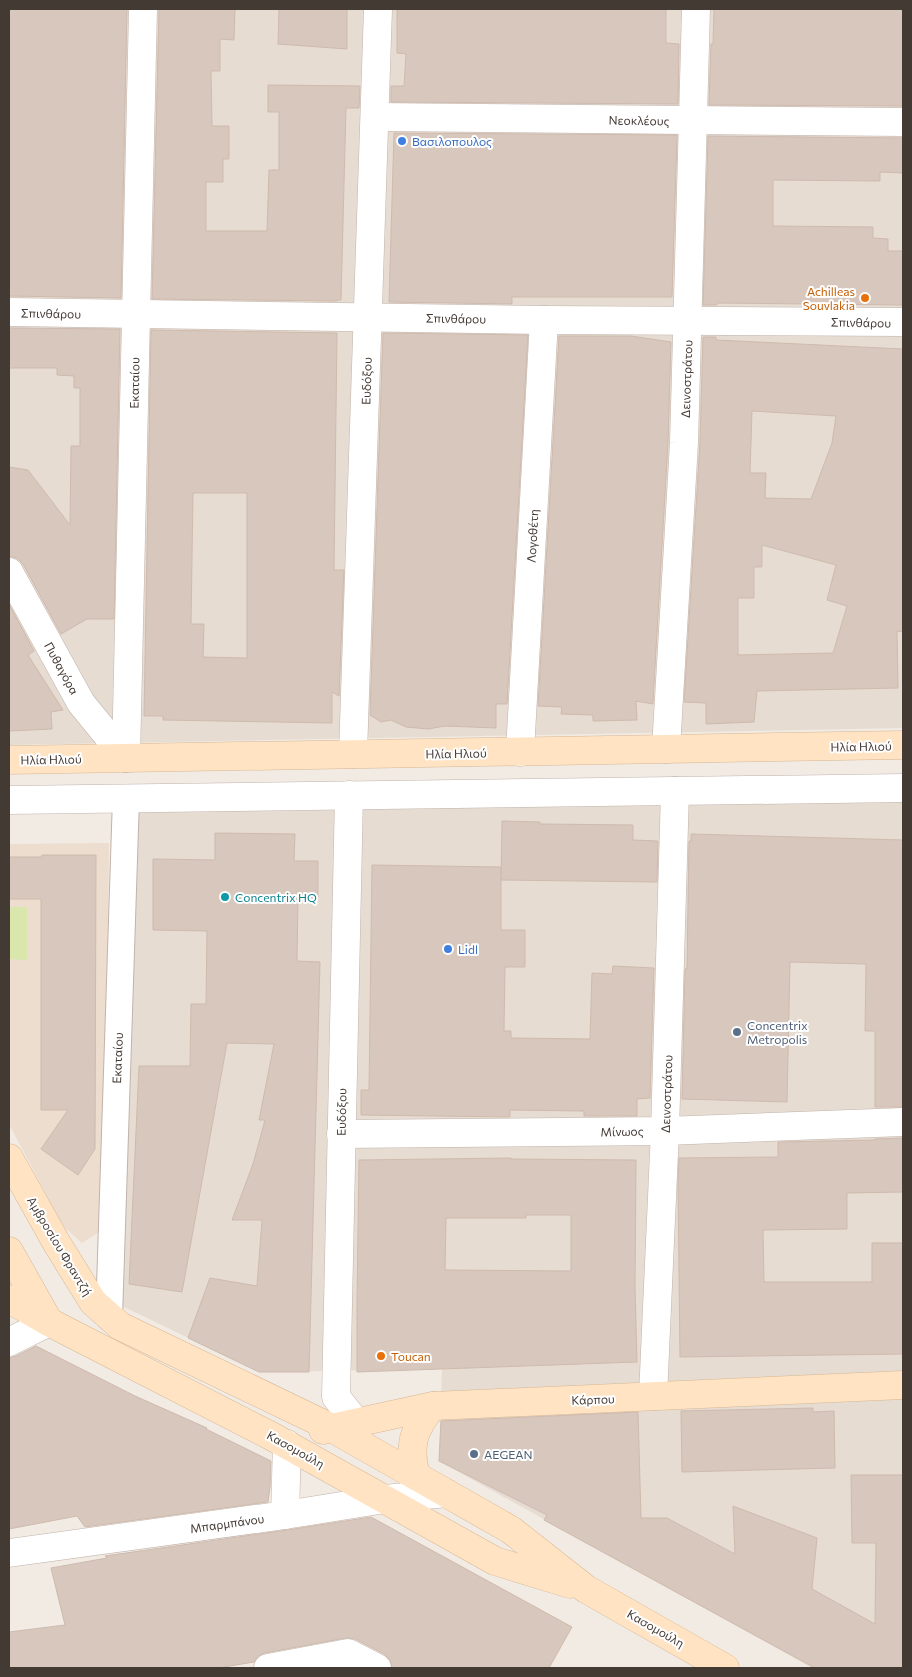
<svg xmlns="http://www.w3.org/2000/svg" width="912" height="1677" font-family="Commissioner,sans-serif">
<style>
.residential{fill:#e6dcd2}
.education{fill:#ecddce}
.green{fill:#d9e7ac}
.building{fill:#d7c7bd;stroke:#cfbaad;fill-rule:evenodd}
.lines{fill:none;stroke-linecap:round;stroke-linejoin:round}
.pedestrian-casing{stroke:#c1b3aa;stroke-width:28}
.minor-casing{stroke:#c1b3aa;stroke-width:29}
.secondary-casing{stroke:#d6b795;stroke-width:29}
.pedestrian{stroke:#fff;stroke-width:26}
.minor{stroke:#fff;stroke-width:28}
.secondary{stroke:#ffe3c2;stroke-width:28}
.shop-dot{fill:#3f7fe0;stroke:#fff;stroke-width:2}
.food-dot{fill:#e8710a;stroke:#fff;stroke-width:2}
.culture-dot{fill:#0f9aa8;stroke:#fff;stroke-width:2}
.service-dot{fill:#5c6f8a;stroke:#fff;stroke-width:2}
.labels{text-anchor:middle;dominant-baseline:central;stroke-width:4;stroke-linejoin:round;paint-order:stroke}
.street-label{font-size:12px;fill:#443a34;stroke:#fff}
.shop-label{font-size:12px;fill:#366cbe;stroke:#fff;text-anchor:start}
.food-label{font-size:12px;fill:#c56008;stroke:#fff;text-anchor:end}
.culture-label{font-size:12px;fill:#0d838f;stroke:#fff;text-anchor:start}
.service-label{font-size:12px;fill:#4e5e75;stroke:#fff;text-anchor:start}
</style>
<rect width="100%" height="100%" fill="#f2ebe4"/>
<!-- residential -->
<g class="residential">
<path d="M 9,9 L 903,9 L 903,728 L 9,745 Z"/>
<path d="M 903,800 L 903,1668 L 812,1668 L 439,1461 L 442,1369 L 259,1372 L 122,1306 L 134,810 Z"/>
</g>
<!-- education -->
<path class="education" d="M 109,843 L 104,1229 L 82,1243 L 63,1226 L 9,1124 L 9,844 Z"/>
<!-- green -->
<path class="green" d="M 9,907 L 27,907 L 27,960 L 9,959 Z"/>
<!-- building -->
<g class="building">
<path d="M 9,9 L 127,9 L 121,298 L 9,296 Z"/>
<path d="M 159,9 L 235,9 L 234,40 L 220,39 L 220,71 L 211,71 L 212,126 L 229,126 L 229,159 L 223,159 L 223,182 L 206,182 L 206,231 L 267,231 L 269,170 L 279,170 L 279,112 L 268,112 L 268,85 L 360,86 L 359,108 L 346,108 L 341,300 L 337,300 L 337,301 L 152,299 Z"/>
<path d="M 279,9 L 347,9 L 347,49 L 278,44 Z"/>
<path d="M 397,9 L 666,9 L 666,43 L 679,44 L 678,104 L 391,102 L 391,86 L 404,86 L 406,54 L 397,53 Z"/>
<path d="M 714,9 L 903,9 L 903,106 L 709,105 L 711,44 L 713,44 Z"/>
<path d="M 394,133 L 677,135 L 672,297 L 512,297 L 512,304 L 389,302 Z"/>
<path d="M 708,136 L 903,138 L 903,173 L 880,172 L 880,181 L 773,180 L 773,226 L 873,227 L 873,238 L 888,239 L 888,251 L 903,251 L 903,305 L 717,303 L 717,305 L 703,305 Z"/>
<path d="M 9,328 L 120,329 L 114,619 L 87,619 L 61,634 L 23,564 L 17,558 L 9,556 L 9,467 L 28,470 L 70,525 L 71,446 L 80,446 L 80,388 L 74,388 L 74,376 L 57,375 L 57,368 L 9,368 Z"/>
<path d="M 151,330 L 337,333 L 334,570 L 344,570 L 339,696 L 332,692 L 332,723 L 163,720 L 163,716 L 144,716 ZM 193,493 L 247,493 L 247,658 L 203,657 L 204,624 L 191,624 Z"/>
<path d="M 383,333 L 528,335 L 507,704 L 496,704 L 496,728 L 445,726 L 428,729 L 406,727 L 391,720 L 381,722 L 370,715 Z"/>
<path d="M 559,336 L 631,336 L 671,342 L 668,442 L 653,701 L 653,704 L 636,701 L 637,720 L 593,721 L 593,715 L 561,714 L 562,707 L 538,706 Z"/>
<path d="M 703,337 L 716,337 L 716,340 L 903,349 L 903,632 L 897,631 L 898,688 L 757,691 L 754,722 L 706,724 L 706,703 L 684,702 L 700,443 ZM 752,411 L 836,416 L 832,443 L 811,499 L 765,498 L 766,473 L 750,473 ZM 762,545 L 836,565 L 827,600 L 847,606 L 833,653 L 738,655 L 738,598 L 754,598 L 754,567 L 762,567 Z"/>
<path d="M 9,604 L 34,651 L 28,655 L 63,710 L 51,712 L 52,729 L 9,731 Z"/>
<path d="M 502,821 L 540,822 L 540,824 L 633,825 L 633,840 L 658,841 L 657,882 L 501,880 Z"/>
<path d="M 215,833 L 295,834 L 294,861 L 318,861 L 318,897 L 298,897 L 297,961 L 320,962 L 309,1372 L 259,1372 L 188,1338 L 210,1278 L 257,1286 L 262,1220 L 232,1220 L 253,1164 L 265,1120 L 259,1120 L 274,1044 L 227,1043 L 182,1292 L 129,1284 L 139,1066 L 190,1066 L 191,1004 L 206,1004 L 207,931 L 153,930 L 153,859 L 215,860 Z"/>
<path d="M 691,834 L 903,840 L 903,1107 L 875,1107 L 875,1031 L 865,1031 L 866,964 L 790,962 L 787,1102 L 682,1099 L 685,969 L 687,969 L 689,841 L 691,841 Z"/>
<path d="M 42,855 L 96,855 L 95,1149 L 78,1175 L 41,1149 L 68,1110 L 41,1110 L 41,899 L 9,899 L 9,857 L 41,857 Z"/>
<path d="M 372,865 L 501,867 L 501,930 L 525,930 L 525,967 L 505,967 L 504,1031 L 511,1031 L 511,1038 L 590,1039 L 592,973 L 612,974 L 613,966 L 654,968 L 650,1098 L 637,1099 L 637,1116 L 584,1116 L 584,1111 L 510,1110 L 510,1117 L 361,1115 L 361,1090 L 369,1090 Z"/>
<path d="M 903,1138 L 903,1192 L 847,1193 L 847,1229 L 763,1230 L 764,1282 L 872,1282 L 872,1243 L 903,1243 L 903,1354 L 680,1357 L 678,1184 L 679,1158 L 778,1157 L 778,1142 L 875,1140 L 875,1139 Z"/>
<path d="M 511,1158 L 511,1159 L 636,1160 L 635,1287 L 637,1362 L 357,1372 L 357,1305 L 359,1160 ZM 526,1215 L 571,1215 L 571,1271 L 445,1270 L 446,1218 L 526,1218 Z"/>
<path d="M 36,1346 L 135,1396 L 207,1428 L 206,1429 L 271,1461 L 270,1487 L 268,1502 L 85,1527 L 77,1516 L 9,1529 L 9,1358 L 16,1356 Z"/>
<path d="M 813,1408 L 813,1412 L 834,1411 L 835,1468 L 682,1472 L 681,1411 Z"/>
<path d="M 638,1412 L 641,1518 L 667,1518 L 735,1554 L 733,1506 L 817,1538 L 812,1589 L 875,1624 L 876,1543 L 852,1543 L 851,1475 L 903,1475 L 903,1668 L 815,1668 L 544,1520 L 547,1515 L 439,1461 L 441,1421 Z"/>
<path d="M 371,1517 L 572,1627 L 549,1668 L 392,1668 L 390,1660 L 384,1654 L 355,1639 L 346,1638 L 265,1653 L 258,1656 L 254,1662 L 218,1668 L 9,1668 L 9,1632 L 65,1625 L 51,1568 L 107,1558 L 105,1556 L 287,1530 Z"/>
</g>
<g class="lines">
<defs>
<path id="pedestrian" d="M 109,1317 L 126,798"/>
<g id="minor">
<path d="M 375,117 L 903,122"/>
<path d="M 9,312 L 544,320 L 903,322"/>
<path d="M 9,572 L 81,703 L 126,758"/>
<path d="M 666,749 L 684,443 L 696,9"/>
<path d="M 520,752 L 544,320"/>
<path d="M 353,754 L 378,9"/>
<path d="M 126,758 L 143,9"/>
<path d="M 349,795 L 336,1397 L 356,1422"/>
<path d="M 9,800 L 903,788"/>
<path d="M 341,1134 L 665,1131 L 903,1122"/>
<path d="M 9,1342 L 49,1322"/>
<path d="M 653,1396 L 665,1131 L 675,791"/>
<path d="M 285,1515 L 287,1444"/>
<path d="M 9,1553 L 285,1515 L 385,1499 L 446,1493"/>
<path d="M 268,1668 L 348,1653 L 377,1668"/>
</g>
<g id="secondary">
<path d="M 9,760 L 903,745"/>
<path d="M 9,1158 L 56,1242 L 93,1302 L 120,1326 L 330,1427 L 446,1493 L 511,1530 L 586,1589 L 725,1668"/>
<path d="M 9,1251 L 49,1322"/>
<path d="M 9,1299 L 49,1322 L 273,1437 L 495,1561 L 570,1584"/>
<path d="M 323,1430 L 433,1406 L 903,1385"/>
<path d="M 416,1476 C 408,1447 413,1428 433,1406"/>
</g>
</defs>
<!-- pedestrian casing -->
<use href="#pedestrian" class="pedestrian-casing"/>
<!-- minor casing -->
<use href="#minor" class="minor-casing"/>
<!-- secondary casing -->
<use href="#secondary" class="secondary-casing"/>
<!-- pedestrian -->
<use href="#pedestrian" class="pedestrian"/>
<!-- minor -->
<use href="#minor" class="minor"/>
<!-- secondary -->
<use href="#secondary" class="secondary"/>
</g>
<!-- markers -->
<g class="shop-dot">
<circle cx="402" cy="141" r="5"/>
<circle cx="448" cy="949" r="5"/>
</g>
<g class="food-dot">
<circle cx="865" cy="298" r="5"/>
<circle cx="381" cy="1356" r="5"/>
</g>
<circle class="culture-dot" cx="225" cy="897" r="5"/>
<g class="service-dot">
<circle cx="737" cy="1032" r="5"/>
<circle cx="474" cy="1454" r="5"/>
</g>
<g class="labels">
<!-- street labels -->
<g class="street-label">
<text transform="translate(639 120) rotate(1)">Νεοκλέους</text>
<text transform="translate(51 313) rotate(1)">Σπινθάρου</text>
<text transform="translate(456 318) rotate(1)">Σπινθάρου</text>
<text transform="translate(861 322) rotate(1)">Σπινθάρου</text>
<text transform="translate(686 379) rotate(-88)">Δεινοστράτου</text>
<text transform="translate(366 381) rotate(-88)">Ευδόξου</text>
<text transform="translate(134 383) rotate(-89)">Εκαταίου</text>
<text transform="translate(532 536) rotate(-87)">Λογοθέτη</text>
<text transform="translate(62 668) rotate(61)">Πυθαγόρα</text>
<text transform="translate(861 746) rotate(-1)">Ηλία Ηλιού</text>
<text transform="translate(456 753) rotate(-1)">Ηλία Ηλιού</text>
<text transform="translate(51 759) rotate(-1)">Ηλία Ηλιού</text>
<text transform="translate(117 1058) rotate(-88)">Εκαταίου</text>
<text transform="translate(666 1094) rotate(-88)">Δεινοστράτου</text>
<text transform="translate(341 1112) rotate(-89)">Ευδόξου</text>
<text transform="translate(622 1131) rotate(-1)">Μίνωος</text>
<text transform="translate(60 1246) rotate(59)">Αμβροσίου Φραντζή</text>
<text transform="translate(593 1399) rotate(-2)">Κάρπου</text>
<text transform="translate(296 1449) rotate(29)">Κασομούλη</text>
<text transform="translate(227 1523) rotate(-8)">Μπαρμπάνου</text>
<text transform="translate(656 1628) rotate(30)">Κασομούλη</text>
</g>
<!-- shop labels -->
<g class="shop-label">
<text x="412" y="141">Βασιλοπουλος</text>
<text x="458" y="949">Lidl</text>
</g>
<!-- food labels -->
<g class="food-label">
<text x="855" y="291">Achilleas<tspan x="855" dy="14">Souvlakia</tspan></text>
<text x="391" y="1356" text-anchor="start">Toucan</text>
</g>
<!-- culture labels -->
<g class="culture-label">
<text x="235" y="897">Concentrix HQ</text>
</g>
<!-- service labels -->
<g class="service-label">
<text x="747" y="1025">Concentrix<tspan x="747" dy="14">Metropolis</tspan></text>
<text x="484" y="1454">AEGEAN</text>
</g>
</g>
<!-- border -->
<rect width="912" height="1677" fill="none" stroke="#443a34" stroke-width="20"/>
</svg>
